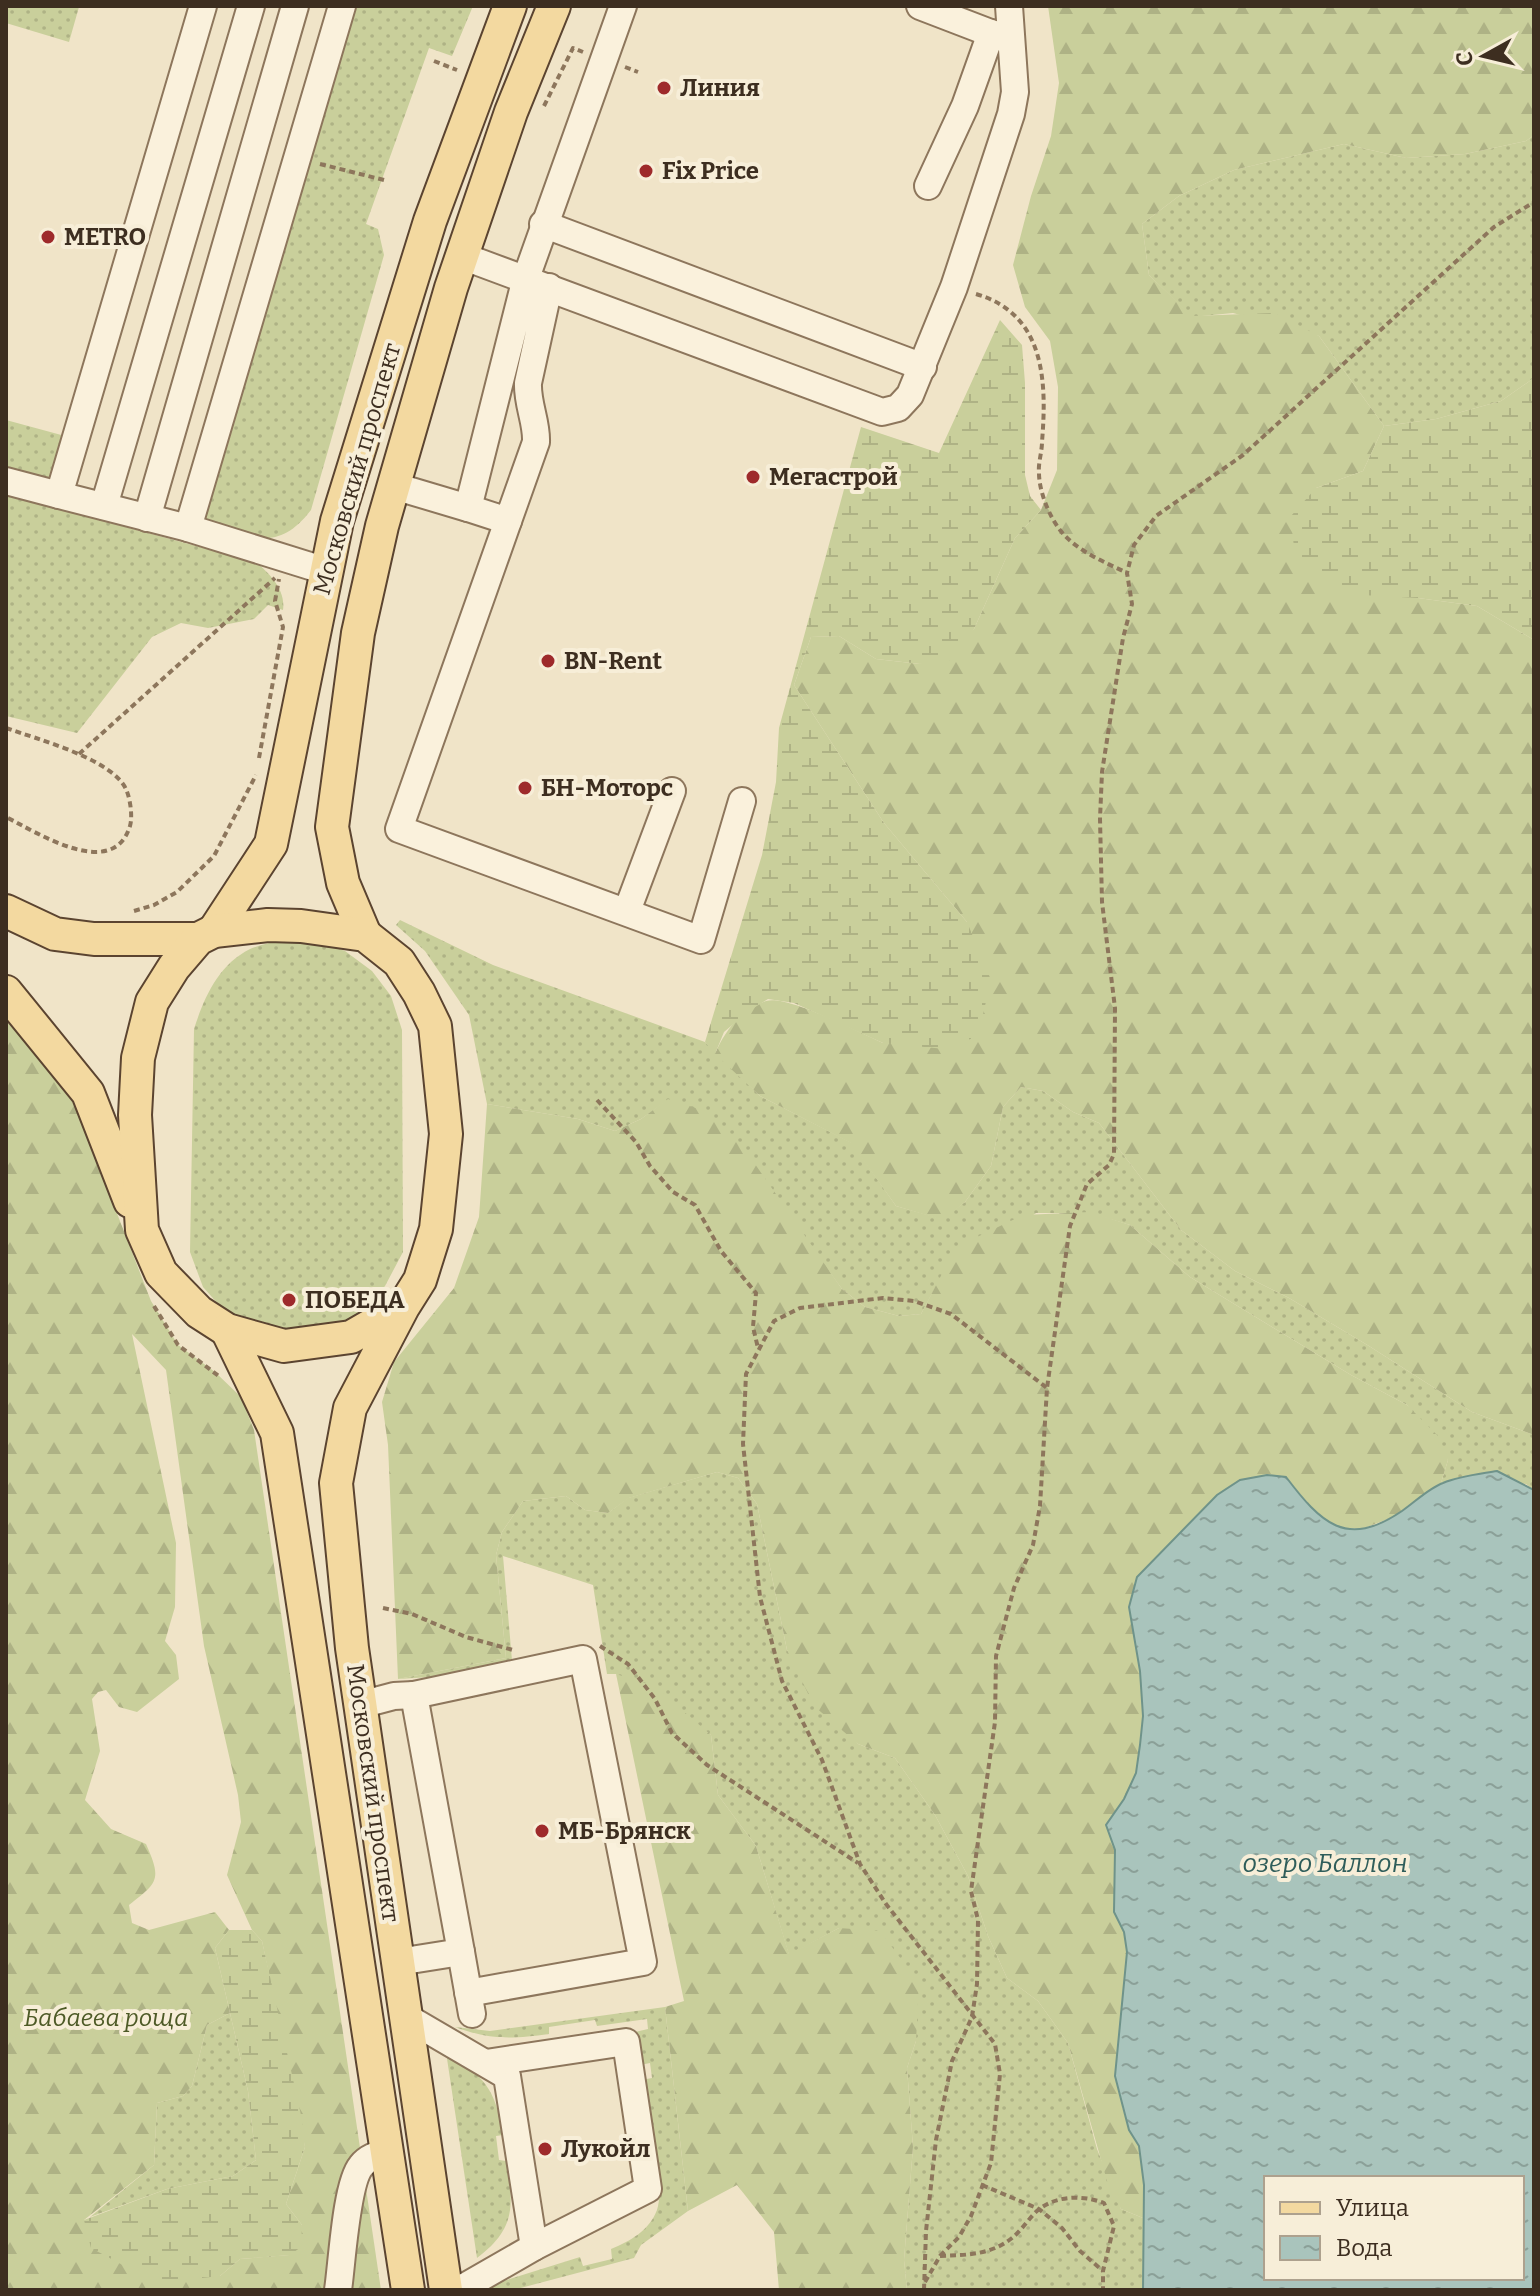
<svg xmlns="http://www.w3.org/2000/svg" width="1540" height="2296" font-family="Bitter,serif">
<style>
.grass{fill:url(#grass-dots)}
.forest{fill:url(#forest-firs);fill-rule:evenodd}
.wetland{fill:url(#wetland-marsh)}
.water{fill:url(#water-ripples);stroke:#6f938a;stroke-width:2;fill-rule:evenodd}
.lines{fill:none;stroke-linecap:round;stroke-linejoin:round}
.minor-casing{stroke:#8d765c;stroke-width:30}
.major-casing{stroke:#5b4430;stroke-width:36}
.path{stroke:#8d765c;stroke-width:4;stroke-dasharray:6 4;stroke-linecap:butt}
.minor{stroke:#faf1dc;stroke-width:26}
.major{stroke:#f3d9a0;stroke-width:32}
.poi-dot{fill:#9e2a2b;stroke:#f7eed8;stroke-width:3}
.labels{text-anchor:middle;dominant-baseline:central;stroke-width:8;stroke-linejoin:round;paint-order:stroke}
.poi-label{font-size:24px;font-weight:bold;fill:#3d2e20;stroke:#f7eed8;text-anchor:start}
.street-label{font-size:24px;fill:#3d2e20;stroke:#f7eed8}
.park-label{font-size:24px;font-style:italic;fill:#4d5a26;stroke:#f7eed8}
.water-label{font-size:26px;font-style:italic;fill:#2f5d5a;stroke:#f7eed8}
</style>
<defs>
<pattern id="grass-dots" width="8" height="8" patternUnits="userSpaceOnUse" patternTransform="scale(2)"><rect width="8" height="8" fill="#c9cf9b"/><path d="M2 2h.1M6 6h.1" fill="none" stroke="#aeb285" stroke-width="1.8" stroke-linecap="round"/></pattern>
<pattern id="forest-firs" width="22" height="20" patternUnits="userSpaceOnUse" patternTransform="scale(2)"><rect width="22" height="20" fill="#c9cf9b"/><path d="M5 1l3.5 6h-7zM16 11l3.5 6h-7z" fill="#aeb285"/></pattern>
<pattern id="wetland-marsh" width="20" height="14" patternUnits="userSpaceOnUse" patternTransform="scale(2)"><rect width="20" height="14" fill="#c9cf9b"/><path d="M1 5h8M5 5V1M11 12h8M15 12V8" fill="none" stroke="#aeb285"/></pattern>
<pattern id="water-ripples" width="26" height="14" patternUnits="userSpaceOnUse" patternTransform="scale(2)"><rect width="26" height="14" fill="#a9c4bc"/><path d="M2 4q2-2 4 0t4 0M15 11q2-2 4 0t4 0" fill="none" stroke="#8ba098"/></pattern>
</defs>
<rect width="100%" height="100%" fill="#f0e4c8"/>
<!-- grass -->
<g class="grass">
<path d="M 6,6 L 77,6 L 79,7 L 69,42 L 6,23 Z"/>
<path d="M 350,6 L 473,6 L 452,56 L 429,48 L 366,224 L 378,229 L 384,255 L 311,510 C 276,556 247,535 199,523 Z"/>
<path d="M 1534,135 L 1534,378 L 1501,401 L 1436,419 L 1384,426 L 1319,336 L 1233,313 L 1192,317 L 1149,275 L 1142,224 L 1179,196 L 1234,170 L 1344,144 L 1406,158 L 1465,154 L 1526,141 Z"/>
<path d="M 6,420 L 65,436 L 52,482 L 6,470 Z"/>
<path d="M 6,495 L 256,562 C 270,574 286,590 283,610 L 268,605 L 254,619 L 208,628 L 181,623 L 152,637 L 77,733 L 6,716 Z"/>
<path d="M 400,920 L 493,965 L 705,1042 L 760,1096 L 852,1143 L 896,1206 L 942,1219 L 965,1202 L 991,1166 L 1003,1107 L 1021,1087 L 1043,1091 L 1073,1112 L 1099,1123 L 1181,1230 L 1235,1271 L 1289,1298 L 1369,1346 L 1472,1412 L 1534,1435 L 1534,1490 L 1526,1484 L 1466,1477 L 1441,1483 L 1448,1460 L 1407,1405 L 1351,1375 L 1190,1277 L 1130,1225 L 1090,1213 L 1036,1213 L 935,1288 L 921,1314 L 899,1316 L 865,1307 L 842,1289 L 794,1223 L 668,1100 L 641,1119 L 615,1131 L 578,1119 L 487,1104 L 469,1015 L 425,951 L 396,925 Z"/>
<path d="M 280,940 L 314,940 L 345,951 L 372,971 L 391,996 L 402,1030 L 403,1252 L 385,1286 L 363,1313 L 333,1331 L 296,1338 L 228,1315 L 203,1287 L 190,1252 L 194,1029 C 204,998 218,965 250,949 C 259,945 271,943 280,940 Z"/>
<path d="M 717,1472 L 738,1478 L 757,1504 L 787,1650 L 858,1744 L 895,1758 L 935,1815 L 968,1876 L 988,1936 L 1007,1978 L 1038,2001 L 1068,2043 L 1097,2149 L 1121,2209 L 1143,2218 L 1143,2290 L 907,2290 L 904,2260 L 913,2147 L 907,2068 L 916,2041 L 839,1928 L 789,1955 L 756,1846 L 718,1795 L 711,1735 L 616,1674 L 607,1674 L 593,1585 L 503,1556 L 513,1672 L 398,1679 L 506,1658 L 496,1555 L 502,1532 L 523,1501 L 566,1496 L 585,1510 L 608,1513 L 628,1498 Z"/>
<path d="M 665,2007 L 688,2211 L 641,2245 L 634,2258 L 513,2290 L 488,2290 L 500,2282 L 580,2257 L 583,2266 L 612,2259 L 611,2249 C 630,2241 649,2231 657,2210 C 666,2184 646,2110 641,2080 L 652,2078 L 650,2063 L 640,2065 L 635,2032 L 648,2029 L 647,2019 L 597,2026 L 595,2020 L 549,2027 L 549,2034 C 512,2039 490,2040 455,2027 L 490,2031 Z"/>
<path d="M 230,2013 L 248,2091 L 256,2160 L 233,2176 L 167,2189 L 90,2217 L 154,2165 L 157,2103 L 183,2096 L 192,2086 L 207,2025 Z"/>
<path d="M 446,2052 C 485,2078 495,2087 503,2135 L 496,2136 L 499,2160 L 506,2161 C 514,2205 516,2229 477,2258 Z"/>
</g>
<!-- forest -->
<g class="forest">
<path d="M 1048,6 L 1534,6 L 1534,135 L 1526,141 L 1465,154 L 1406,158 L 1344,144 L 1234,170 L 1179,196 L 1142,224 L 1149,275 L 1192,316 L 1275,313 L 1319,336 L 1384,426 L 1363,471 L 1316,488 L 1418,598 L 1477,606 L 1534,640 L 1534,1435 L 1472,1412 L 1369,1346 L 1289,1298 L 1235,1271 L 1181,1230 L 1099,1123 L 1073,1112 L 1043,1091 L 1021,1087 L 1003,1107 L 991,1166 L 965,1202 L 943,1220 L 896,1206 L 851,1143 L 760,1096 L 715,1054 C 724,1032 741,1009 766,1001 C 787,994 860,1033 883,1043 L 967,922 L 884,823 L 794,685 L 811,637 L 839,636 L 876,659 L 920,664 L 974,629 L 1015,538 L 1041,510 L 1057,470 L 1058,387 L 1050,341 L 1025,307 L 1013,265 L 1031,196 L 1051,136 L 1059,83 Z"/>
<path d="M 6,1018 L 75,1105 L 151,1301 L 178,1345 L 215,1372 L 241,1397 L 254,1430 L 381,2290 L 6,2290 ZM 132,1334 L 166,1370 L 204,1646 L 238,1795 L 241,1822 L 227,1875 L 252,1930 L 262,1941 L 305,2147 L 286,2204 L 302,2225 L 289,2255 L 240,2259 L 220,2276 L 84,2220 L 154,2165 L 157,2103 L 183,2096 L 192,2086 L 207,2025 L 230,2013 L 215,1948 L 229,1930 L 215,1912 L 149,1930 L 132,1923 L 129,1905 C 158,1882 162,1880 146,1844 L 111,1829 L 85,1800 L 100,1751 L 92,1699 L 98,1692 L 106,1690 L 119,1707 L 137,1712 L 179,1679 L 176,1655 L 165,1641 L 175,1607 L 176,1543 Z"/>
<path d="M 668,1099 L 708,1112 L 748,1154 L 842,1289 L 865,1307 L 899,1316 L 921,1314 L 956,1247 L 1023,1215 L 1090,1212 L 1130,1225 L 1190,1277 L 1351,1375 L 1407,1405 L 1439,1437 L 1448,1460 L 1441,1483 L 1393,1517 L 1362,1529 L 1335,1527 L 1319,1517 L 1286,1477 L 1217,1495 L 1137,1577 L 1129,1607 L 1140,1671 L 1143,1716 L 1140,1745 L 1136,1773 L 1124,1799 L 1106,1825 L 1115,1850 L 1114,1912 L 1124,1932 L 1127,1952 L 1122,2106 L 1129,2130 L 1139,2146 L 1144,2185 L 1143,2218 L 1121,2209 L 1109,2188 L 1068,2043 L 1038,2001 L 1007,1978 L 988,1936 L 968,1876 L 935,1815 L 895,1758 L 858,1744 L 814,1706 L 787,1650 L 757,1504 L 738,1478 L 717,1472 L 629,1498 L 608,1513 L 585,1510 L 566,1496 L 523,1501 L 502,1532 L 496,1555 L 506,1658 L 398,1679 L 388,1445 L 382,1402 L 394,1362 L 454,1288 L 479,1217 L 487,1104 L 578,1119 L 615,1131 L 641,1119 Z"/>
<path d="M 616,1674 L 654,1686 L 711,1735 L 718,1795 L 756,1846 L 789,1954 L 839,1928 L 880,1931 L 919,1983 L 916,2041 L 907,2068 L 913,2147 L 904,2260 L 907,2290 L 779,2290 L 774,2232 L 737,2185 L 688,2211 L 665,2007 L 684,2001 Z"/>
</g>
<!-- wetland -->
<g class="wetland">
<path d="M 1000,320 L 1022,345 L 1025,383 L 1025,475 L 1030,496 L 1041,510 L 1015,538 L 974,629 L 950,660 L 920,664 L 876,659 L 839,636 L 811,637 L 794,685 L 884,823 L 967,922 L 991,980 L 978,1036 L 945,1049 L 883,1043 L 794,1003 L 768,999 L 749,1011 L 724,1032 L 715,1054 L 705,1042 L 762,855 L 776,782 L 779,728 L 861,427 L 939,453 Z"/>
<path d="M 1534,378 L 1534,640 L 1477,606 L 1418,598 L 1343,594 L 1295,559 L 1291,516 L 1316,488 L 1363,471 L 1384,426 L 1436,419 L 1501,401 Z"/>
<path d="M 229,1930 L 252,1930 L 262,1941 L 301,2115 L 305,2147 L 286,2204 L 302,2225 L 301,2247 L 290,2255 L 240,2259 L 220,2276 L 156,2283 L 91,2248 L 84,2220 L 167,2189 L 233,2176 L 256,2160 L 248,2091 L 215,1948 Z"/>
</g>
<!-- water -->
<path class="water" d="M 1497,1471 L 1534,1490 L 1534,2290 L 1143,2290 L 1144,2185 L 1139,2146 L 1129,2130 L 1115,2076 L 1127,1952 L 1124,1932 L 1114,1912 L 1115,1850 L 1106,1825 L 1124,1799 L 1136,1773 L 1140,1745 L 1143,1716 L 1140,1671 L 1129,1607 L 1137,1577 L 1217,1495 L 1240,1480 L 1267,1475 L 1286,1477 C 1321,1523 1346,1549 1402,1511 C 1415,1502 1429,1488 1443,1483 C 1460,1476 1480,1474 1497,1471 ZM 1266,2178 L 1522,2178 L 1522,2278 L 1266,2278 Z"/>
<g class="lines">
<defs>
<g id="minor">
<path d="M 203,6 L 59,495 L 188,528 L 326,571"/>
<path d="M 920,6 L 1006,39"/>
<path d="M 928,186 L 965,106 L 991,33"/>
<path d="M 543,224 L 923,367"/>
<path d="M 462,256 L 882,412 L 898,408 L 910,395 L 954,287 L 1011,114 L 1015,92 L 1009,6"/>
<path d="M 549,287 L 528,383 C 527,404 537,422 536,442 L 508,521 L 468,508 L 526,278 L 623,6"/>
<path d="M 6,481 L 59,495"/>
<path d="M 394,486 L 468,508"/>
<path d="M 104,506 L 251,6"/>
<path d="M 147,518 L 295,6"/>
<path d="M 508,521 L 399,829 L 701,940 L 742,801"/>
<path d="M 188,528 L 342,6"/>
<path d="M 627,911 L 672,791"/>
<path d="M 360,1705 L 394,1696 L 414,1695"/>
<path d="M 398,1962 L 461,1952"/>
<path d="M 468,1993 L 643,1962 L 583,1659 L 414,1695 L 461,1952 L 472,2014"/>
<path d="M 406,2017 L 507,2076 L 534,2247 L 459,2290"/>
<path d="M 486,2063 L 626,2042 L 648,2189 L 534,2247"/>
<path d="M 338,2290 C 342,2264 346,2184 361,2166 C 368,2157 377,2155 388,2152"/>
</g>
<g id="major">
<path d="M 6,911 L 55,934 L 94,939 L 198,939"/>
<path d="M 214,931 L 271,844 L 337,521 L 430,221 L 510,6"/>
<path d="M 365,935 L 343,883 L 332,827 L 358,633 L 382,526 L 451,288 L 511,112 L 554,6"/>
<path d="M 6,992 L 88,1093 L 130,1201"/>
<path d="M 403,1307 L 351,1337 L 284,1346 L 227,1330 L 199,1312 L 161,1273 L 142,1230 L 135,1115 L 138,1058 L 152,1002 L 174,967 L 198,939 L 214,931 L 268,925 L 301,926 L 365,935 L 399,962 L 419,993 L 435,1026 L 446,1134 L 436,1229 L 420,1280 L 403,1307 L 350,1408 L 336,1483 L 352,1648 L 446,2290"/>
<path d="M 227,1330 L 277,1433 L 408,2290"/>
</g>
</defs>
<!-- minor casing -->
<use href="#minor" class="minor-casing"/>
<!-- major casing -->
<use href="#major" class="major-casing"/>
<!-- path -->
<g class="path">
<path d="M 434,61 L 457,70"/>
<path d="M 625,67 L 638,72"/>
<path d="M 544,106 L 573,48 L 583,52"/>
<path d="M 320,164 L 384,180"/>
<path d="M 99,238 L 111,241"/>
<path d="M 976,294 C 1045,314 1047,381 1042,442 C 1042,452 1038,463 1039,473 C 1039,491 1049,516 1060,530 C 1076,551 1105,562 1127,573"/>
<path d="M 6,728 C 37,739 104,757 123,784 C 130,793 133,816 130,826 C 113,882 36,832 6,817"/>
<path d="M 79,754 L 275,578"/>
<path d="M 259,758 L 283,627 L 275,601 L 279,579"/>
<path d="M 134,911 L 154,905 L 177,892 L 214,856 L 256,775"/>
<path d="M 597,1100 L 636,1142 L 650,1166 L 673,1192 L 695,1205 L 721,1251 L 756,1293 L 753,1327 L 758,1348"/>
<path d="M 154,1306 L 178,1345 L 220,1377"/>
<path d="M 383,1608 L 412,1614 L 466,1637 L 513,1650"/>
<path d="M 600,1646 L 628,1664 L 655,1699 L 672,1733 L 707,1765 L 858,1863"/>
<path d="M 982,2185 L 1039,2209 L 1062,2228 L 1080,2251 L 1103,2271"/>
<path d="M 940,2256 C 966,2255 991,2255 1012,2238 C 1022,2230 1029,2218 1038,2210 C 1057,2195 1083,2195 1104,2203 L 1114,2226 L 1103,2271 L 1103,2290"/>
<path d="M 925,2282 L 940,2256 L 959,2237 L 971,2216 L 991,2163 L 1000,2074 L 995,2044 L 886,1904 L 860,1864 L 822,1760 L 782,1681 L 760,1597 L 743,1444 L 746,1374 L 774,1321 L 800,1308 L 883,1298 L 914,1301 L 951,1314 L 1047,1388"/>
<path d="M 924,2290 L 926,2231 L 936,2140 L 952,2061 L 972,2017 L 977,1984 L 978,1920 L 971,1891 L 995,1722 L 996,1656 L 1014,1588 L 1033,1545 L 1040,1506 L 1047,1388 L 1070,1226 L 1087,1184 L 1109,1165 L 1114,1154 L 1115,1008 L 1102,902 L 1100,819 L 1102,772 L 1123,638 L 1132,604 L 1127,573 L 1134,545 L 1156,516 L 1243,455 L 1494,227 L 1534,202"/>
</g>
<!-- minor -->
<use href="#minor" class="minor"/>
<!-- major -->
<use href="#major" class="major"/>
</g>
<!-- markers -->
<g class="poi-dot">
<circle cx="664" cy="88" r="8"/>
<circle cx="646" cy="171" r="8"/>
<circle cx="48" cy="237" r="8"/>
<circle cx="753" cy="477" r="8"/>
<circle cx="548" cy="661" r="8"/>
<circle cx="525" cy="788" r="8"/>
<circle cx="289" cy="1300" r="8"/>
<circle cx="542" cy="1831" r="8"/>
<circle cx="545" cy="2149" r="8"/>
</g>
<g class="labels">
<!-- poi labels -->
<g class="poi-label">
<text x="680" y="88">Линия</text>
<text x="662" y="171">Fix Price</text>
<text x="64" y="237">METRO</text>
<text x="769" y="477">Мегастрой</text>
<text x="564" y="661">BN-Rent</text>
<text x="541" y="788">БН-Моторс</text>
<text x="305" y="1300">ПОБЕДА</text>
<text x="558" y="1831">МБ-Брянск</text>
<text x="561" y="2149">Лукойл</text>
</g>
<!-- street labels -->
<g class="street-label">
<text transform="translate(357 469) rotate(-74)">Московский проспект</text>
<text transform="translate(373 1793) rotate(82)">Московский проспект</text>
</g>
<!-- park labels -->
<g class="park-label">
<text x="106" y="2018">Бабаева роща</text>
</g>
<!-- water labels -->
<g class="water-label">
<text x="1325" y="1863">озеро Баллон</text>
</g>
</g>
<!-- border -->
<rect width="1540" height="2296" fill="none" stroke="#3d2e20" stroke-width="16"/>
<!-- legend -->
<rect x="1264" y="2176" width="260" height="104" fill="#f7eed8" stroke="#ada18e" stroke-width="2"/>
<rect x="1280" y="2202" width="40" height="12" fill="#f3d9a0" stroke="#ada18e" stroke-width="2"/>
<text x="1336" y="2216" font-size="24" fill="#3d2e20">Улица</text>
<rect x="1280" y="2236" width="40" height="24" fill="url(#water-ripples)" stroke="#ada18e" stroke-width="2"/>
<text x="1336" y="2256" font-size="24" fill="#3d2e20">Вода</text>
<!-- north arrow -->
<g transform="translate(1484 56) rotate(262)" stroke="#f7eed8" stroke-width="6" paint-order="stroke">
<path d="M0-6L14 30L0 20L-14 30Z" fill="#3d2e20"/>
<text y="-12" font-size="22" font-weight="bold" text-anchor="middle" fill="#3d2e20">С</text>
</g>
</svg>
